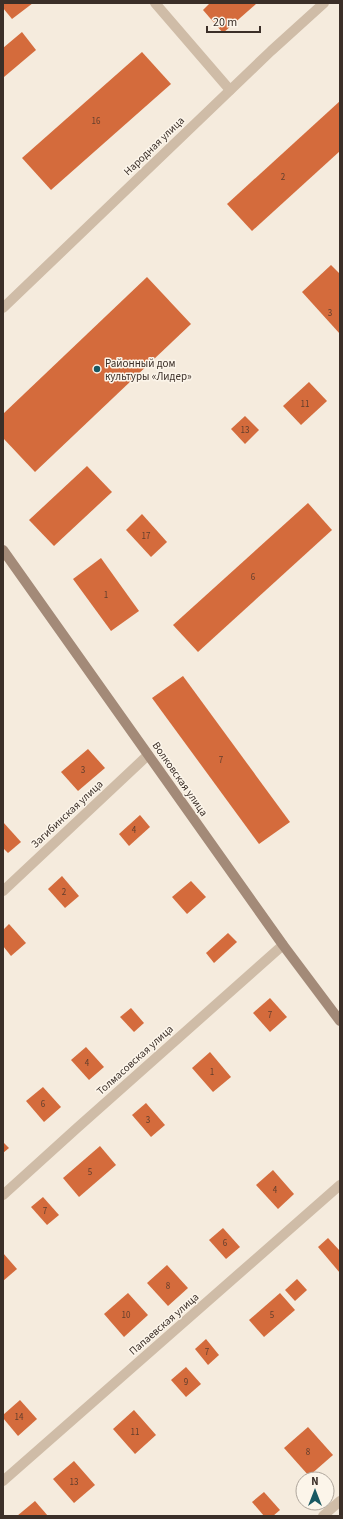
<svg xmlns="http://www.w3.org/2000/svg" width="343" height="1519" font-family="'Source Sans 3',sans-serif">
<style>
.building{fill:#d46b3c}
.lines{fill:none;stroke-linecap:round;stroke-linejoin:round}
.minor{stroke:#cfbca7;stroke-width:10}
.tertiary{stroke:#cfbca7;stroke-width:10}
.secondary{stroke:#a38a78;stroke-width:10}
.poi-dot{fill:#185862;stroke:#fcf5ea;stroke-width:1.5}
.labels{text-anchor:middle;dominant-baseline:central;stroke-width:3;stroke-linejoin:round;paint-order:stroke}
.number-label{font-size:9px;fill:#613e2d}
.street-label{font-size:11px;fill:#3b2f28;stroke:#fcf5ea}
.poi-label{font-size:11px;fill:#3b2f28;stroke:#fcf5ea;text-anchor:start}
</style>
<rect width="100%" height="100%" fill="#f5ebdd"/>
<!-- building -->
<g class="building">
<path d="M 3,3 L 33,3 L 12,19 L 3,8 Z"/>
<path d="M 210,3 L 257,3 L 223,33 L 203,10 Z"/>
<path d="M 22,32 L 36,50 L 4,77 L 3,48 Z"/>
<path d="M 142,52 L 171,84 L 51,190 L 22,158 Z"/>
<path d="M 340,101 L 340,151 L 252,231 L 227,204 Z"/>
<path d="M 331,265 L 340,274 L 340,334 L 302,292 Z"/>
<path d="M 147,277 L 191,324 L 35,472 L 3,438 L 3,414 Z"/>
<path d="M 309,382 L 327,401 L 301,425 L 283,406 Z"/>
<path d="M 245,416 L 259,430 L 245,444 L 231,429 Z"/>
<path d="M 87,466 L 112,492 L 54,546 L 29,520 Z"/>
<path d="M 308,503 L 332,530 L 198,652 L 173,625 Z"/>
<path d="M 142,514 L 167,542 L 151,557 L 126,530 Z"/>
<path d="M 101,558 L 139,611 L 111,631 L 73,579 Z"/>
<path d="M 183,676 L 290,822 L 259,844 L 152,698 Z"/>
<path d="M 88,749 L 105,768 L 78,791 L 61,772 Z"/>
<path d="M 140,815 L 150,827 L 129,846 L 119,834 Z"/>
<path d="M 3,822 L 21,842 L 8,853 L 3,848 Z"/>
<path d="M 62,876 L 79,896 L 65,908 L 48,889 Z"/>
<path d="M 191,881 L 206,897 L 187,914 L 172,897 Z"/>
<path d="M 9,924 L 26,943 L 11,956 L 3,946 L 3,930 Z"/>
<path d="M 228,933 L 237,942 L 214,963 L 206,953 Z"/>
<path d="M 270,998 L 287,1017 L 270,1032 L 253,1013 Z"/>
<path d="M 131,1008 L 144,1023 L 134,1032 L 120,1017 Z"/>
<path d="M 86,1047 L 104,1067 L 89,1080 L 71,1060 Z"/>
<path d="M 210,1052 L 231,1077 L 213,1092 L 192,1068 Z"/>
<path d="M 43,1087 L 61,1107 L 44,1122 L 26,1101 Z"/>
<path d="M 146,1103 L 165,1125 L 151,1137 L 132,1115 Z"/>
<path d="M 3,1142 L 9,1148 L 3,1153 Z"/>
<path d="M 100,1146 L 116,1165 L 79,1197 L 63,1178 Z"/>
<path d="M 273,1170 L 294,1194 L 278,1209 L 256,1185 Z"/>
<path d="M 43,1197 L 59,1215 L 47,1225 L 31,1207 Z"/>
<path d="M 223,1228 L 240,1247 L 226,1259 L 209,1240 Z"/>
<path d="M 328,1238 L 340,1251 L 340,1273 L 318,1247 Z"/>
<path d="M 3,1253 L 17,1269 L 3,1281 Z"/>
<path d="M 167,1265 L 188,1288 L 168,1306 L 147,1283 Z"/>
<path d="M 297,1279 L 307,1290 L 295,1301 L 285,1290 Z"/>
<path d="M 128,1293 L 148,1315 L 124,1337 L 104,1314 Z"/>
<path d="M 280,1293 L 295,1310 L 264,1337 L 249,1320 Z"/>
<path d="M 206,1339 L 219,1355 L 208,1365 L 195,1349 Z"/>
<path d="M 186,1367 L 201,1384 L 186,1397 L 171,1380 Z"/>
<path d="M 20,1400 L 37,1419 L 18,1436 L 3,1418 L 3,1415 Z"/>
<path d="M 134,1410 L 156,1435 L 135,1454 L 113,1429 Z"/>
<path d="M 308,1427 L 333,1455 L 309,1476 L 284,1448 Z"/>
<path d="M 74,1461 L 95,1485 L 74,1503 L 53,1479 Z"/>
<path d="M 264,1492 L 280,1510 L 273,1516 L 264,1516 L 252,1502 Z"/>
<path d="M 35,1501 L 48,1516 L 17,1516 Z"/>
</g>
<g class="lines">
<!-- minor -->
<g class="minor">
<path d="M 155,3 L 230,90"/>
<path d="M 3,891 L 148,755"/>
<path d="M 3,1195 L 77,1128 L 283,945"/>
<path d="M 3,1481 L 340,1185"/>
<path d="M 323,1516 L 340,1501"/>
</g>
<!-- tertiary -->
<path class="tertiary" d="M 3,308 L 271,51 L 324,3"/>
<!-- secondary -->
<path class="secondary" d="M 3,550 L 283,945 L 340,1021"/>
</g>
<!-- markers -->
<circle class="poi-dot" cx="97" cy="369" r="4"/>
<g class="labels">
<!-- number labels -->
<g class="number-label">
<text x="96" y="121">16</text>
<text x="283" y="177">2</text>
<text x="330" y="313">3</text>
<text x="305" y="404">11</text>
<text x="245" y="430">13</text>
<text x="146" y="536">17</text>
<text x="253" y="577">6</text>
<text x="106" y="595">1</text>
<text x="221" y="760">7</text>
<text x="83" y="770">3</text>
<text x="134" y="830">4</text>
<text x="64" y="892">2</text>
<text x="270" y="1015">7</text>
<text x="87" y="1063">4</text>
<text x="212" y="1072">1</text>
<text x="43" y="1104">6</text>
<text x="148" y="1120">3</text>
<text x="90" y="1172">5</text>
<text x="275" y="1190">4</text>
<text x="45" y="1211">7</text>
<text x="225" y="1243">6</text>
<text x="168" y="1286">8</text>
<text x="126" y="1315">10</text>
<text x="272" y="1315">5</text>
<text x="207" y="1352">7</text>
<text x="186" y="1382">9</text>
<text x="19" y="1417">14</text>
<text x="135" y="1432">11</text>
<text x="308" y="1452">8</text>
<text x="74" y="1482">13</text>
</g>
<!-- street labels -->
<g class="street-label">
<text transform="translate(154 146) rotate(-44)">Народная улица</text>
<text transform="translate(180 779) rotate(55)">Волковская улица</text>
<text transform="translate(67 814) rotate(-43)">Загибинская улица</text>
<text transform="translate(135 1060) rotate(-42)">Толмасовская улица</text>
<text transform="translate(164 1324) rotate(-41)">Папаевская улица</text>
</g>
<!-- poi labels -->
<g class="poi-label">
<text x="105" y="363">Районный дом<tspan x="105" dy="13">культуры «Лидер»</tspan></text>
</g>
</g>
<!-- border -->
<rect width="343" height="1519" fill="none" stroke="#3b2f28" stroke-width="8"/>
<!-- north arrow -->
<g transform="translate(315 1491)"><circle r="19" fill="#fcf5ea" stroke="#afa69c"/>
<path d="M0-3L7 15L0 10L-7 15Z" fill="#185862"/>
<text y="-6" font-size="11" font-weight="bold" text-anchor="middle" fill="#3b2f28">N</text>
</g>
<!-- scale -->
<path d="M207 26v6h53v-6" fill="none" stroke="#3b2f28" stroke-width="2"/>
<text x="213" y="26" font-size="12" fill="#3b2f28" stroke="#fcf5ea" stroke-width="3" paint-order="stroke">20 m</text>
</svg>
